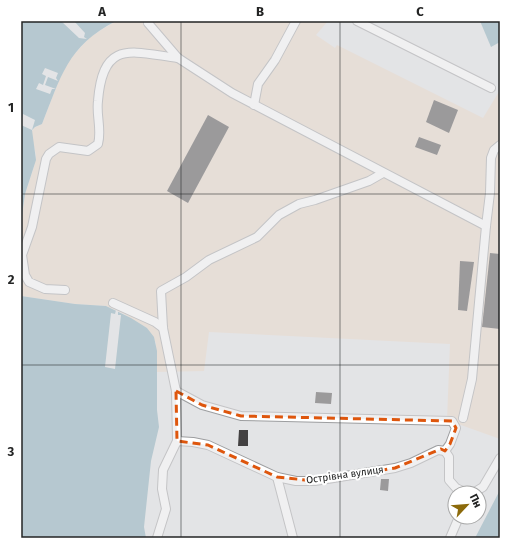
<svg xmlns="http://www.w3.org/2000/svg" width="521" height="559" font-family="'Fira Sans',sans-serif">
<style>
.industrial{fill:#e9d7c6}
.water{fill:#7ea7b5}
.pier{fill:#e3e4e6}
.building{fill:#434142}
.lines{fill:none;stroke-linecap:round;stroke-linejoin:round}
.minor-casing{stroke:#9d9ea0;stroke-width:10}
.minor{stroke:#fff;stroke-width:8}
.marked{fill:none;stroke:#de560d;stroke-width:3;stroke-dasharray:8 5;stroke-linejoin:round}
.grid{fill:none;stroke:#232424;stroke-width:1;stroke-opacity:0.55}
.labels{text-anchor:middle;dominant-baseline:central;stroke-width:4;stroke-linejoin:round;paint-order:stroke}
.street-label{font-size:10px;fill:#232424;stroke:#fff}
.neatline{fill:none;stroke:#232424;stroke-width:1.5}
.grid-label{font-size:13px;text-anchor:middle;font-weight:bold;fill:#232424}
</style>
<rect width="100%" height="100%" fill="#e3e4e6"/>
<!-- industrial -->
<path class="industrial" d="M 116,21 L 328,21 L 316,35 L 335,48 L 337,45 L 483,118 L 500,90 L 500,439 L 447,420 L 450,344 L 209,332 L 204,371 L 156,372 L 156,343 L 147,328 L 124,314 L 106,306 L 75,304 L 21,296 L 21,222 L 25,194 L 34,167 L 36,155 L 31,133 L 34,128 L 42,124 L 59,80 L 69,60 L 90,37 Z"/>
<!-- water -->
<g class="water">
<path d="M 21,21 L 116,21 C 67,46 61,77 42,124 L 35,127 L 32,130 L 36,160 L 25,194 L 21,222 Z"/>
<path d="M 480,21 L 500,21 L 500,42 L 491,47 Z"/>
<path d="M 21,296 L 75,304 L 106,306 L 131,318 L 147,328 L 154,337 L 157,351 L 157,410 L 159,427 L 151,461 L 144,527 L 146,538 L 21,538 Z"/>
<path d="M 500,490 L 500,538 L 475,538 Z"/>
</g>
<!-- pier -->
<g class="pier">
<path d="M 61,21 L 74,21 L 85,33 L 84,37 L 87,39 L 79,38 Z"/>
<path d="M 45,68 L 58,73 L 56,78 L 58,81 L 48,77 L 45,85 L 56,89 L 52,89 L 50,94 L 36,89 L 39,83 L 43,85 L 46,76 L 42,74 Z"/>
<path d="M 23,114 L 35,120 L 32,130 L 21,125 Z"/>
<path d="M 116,310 L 118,311 L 118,315 L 121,315 L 115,369 L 105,367 L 111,313 L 115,314 Z"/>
</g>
<!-- building -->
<g class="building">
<path d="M 434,100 L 458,110 L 449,133 L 426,122 Z"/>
<path d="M 208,115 L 229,127 L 188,203 L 167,191 Z"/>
<path d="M 419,137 L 441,145 L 437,155 L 415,147 Z"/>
<path d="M 490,253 L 500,254 L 500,329 L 482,327 Z"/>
<path d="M 460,261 L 474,262 L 467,311 L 458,310 Z"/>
<path d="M 316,392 L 332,393 L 331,404 L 315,403 Z"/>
<path d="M 239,430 L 248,430 L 248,446 L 238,446 Z"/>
<path d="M 381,479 L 389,479 L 388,491 L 380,490 Z"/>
</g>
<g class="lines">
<defs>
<g id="minor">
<path d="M 357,21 L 491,88"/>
<path d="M 148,23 L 178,58 L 232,93 L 486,226"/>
<path d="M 254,105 L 258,84 L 275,60 L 296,21"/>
<path d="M 65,290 L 45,289 L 29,282 L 25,275 L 22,255 L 32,227 L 46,159 L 49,154 L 59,147 L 88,151 L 98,144 C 102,130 96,115 98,101 C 103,39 131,52 178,58"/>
<path d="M 113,303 L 155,322 L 163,328"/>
<path d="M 176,391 L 202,405 L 241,416 L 452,421 L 456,428 L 450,444 L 445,451"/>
<path d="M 463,418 L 472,379 L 486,226 L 490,193 L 491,158 L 494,150 L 500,145"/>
<path d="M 177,441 L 193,442 L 208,445 L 277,477 L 296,481 L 315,481 L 395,468 L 411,463 L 438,450 L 445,451"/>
<path d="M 445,451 L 449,457 L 449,480 L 456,488 L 467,493"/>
<path d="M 277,477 L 293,538"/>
<path d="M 473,493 L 483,487 L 500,458"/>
<path d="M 157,538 L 166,509 L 162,489 L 163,470 L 177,441 L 176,391 L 163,328 L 161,291 L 186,277 L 209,260 L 257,237 L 279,215 L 299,204 L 315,200 L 369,181 L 383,173"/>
<path d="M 450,538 L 459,517"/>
</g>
</defs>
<!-- minor casing -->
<use href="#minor" class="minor-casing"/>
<!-- minor -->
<use href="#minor" class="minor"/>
</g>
<!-- marked area -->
<path d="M0 0H521V559H0ZM 176,391 L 202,405 L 241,416 L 452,421 L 456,428 L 450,444 L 445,451 L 441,449 L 395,468 L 315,481 L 277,477 L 208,445 L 177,441 Z" fill="#e3e4e6" fill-opacity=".55" fill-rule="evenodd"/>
<path class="marked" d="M 176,391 L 202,405 L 241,416 L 452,421 L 456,428 L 450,444 L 445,451 L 441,449 L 395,468 L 315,481 L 277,477 L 208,445 L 177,441 Z"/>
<!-- grid -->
<path class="grid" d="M 181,21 L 181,538M 340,21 L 340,538M 21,194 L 500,194M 21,365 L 500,365"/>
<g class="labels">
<!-- street labels -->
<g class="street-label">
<text transform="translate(345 475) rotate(-8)">Острівна вулиця</text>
</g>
</g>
<!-- border -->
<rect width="521" height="559" fill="none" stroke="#ffffff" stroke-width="44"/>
<!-- north arrow -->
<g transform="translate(467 505) rotate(64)"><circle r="19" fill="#ffffff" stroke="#a7a7a7"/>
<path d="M0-3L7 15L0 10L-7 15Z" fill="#8c6a0b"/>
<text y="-6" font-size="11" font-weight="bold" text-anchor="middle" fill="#232424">Пн</text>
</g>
<rect x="22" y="22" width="477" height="515" class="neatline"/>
<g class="grid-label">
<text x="102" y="16">A</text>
<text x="260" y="16">B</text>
<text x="420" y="16">C</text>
<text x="11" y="112">1</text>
<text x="11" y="284">2</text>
<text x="11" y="456">3</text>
</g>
</svg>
